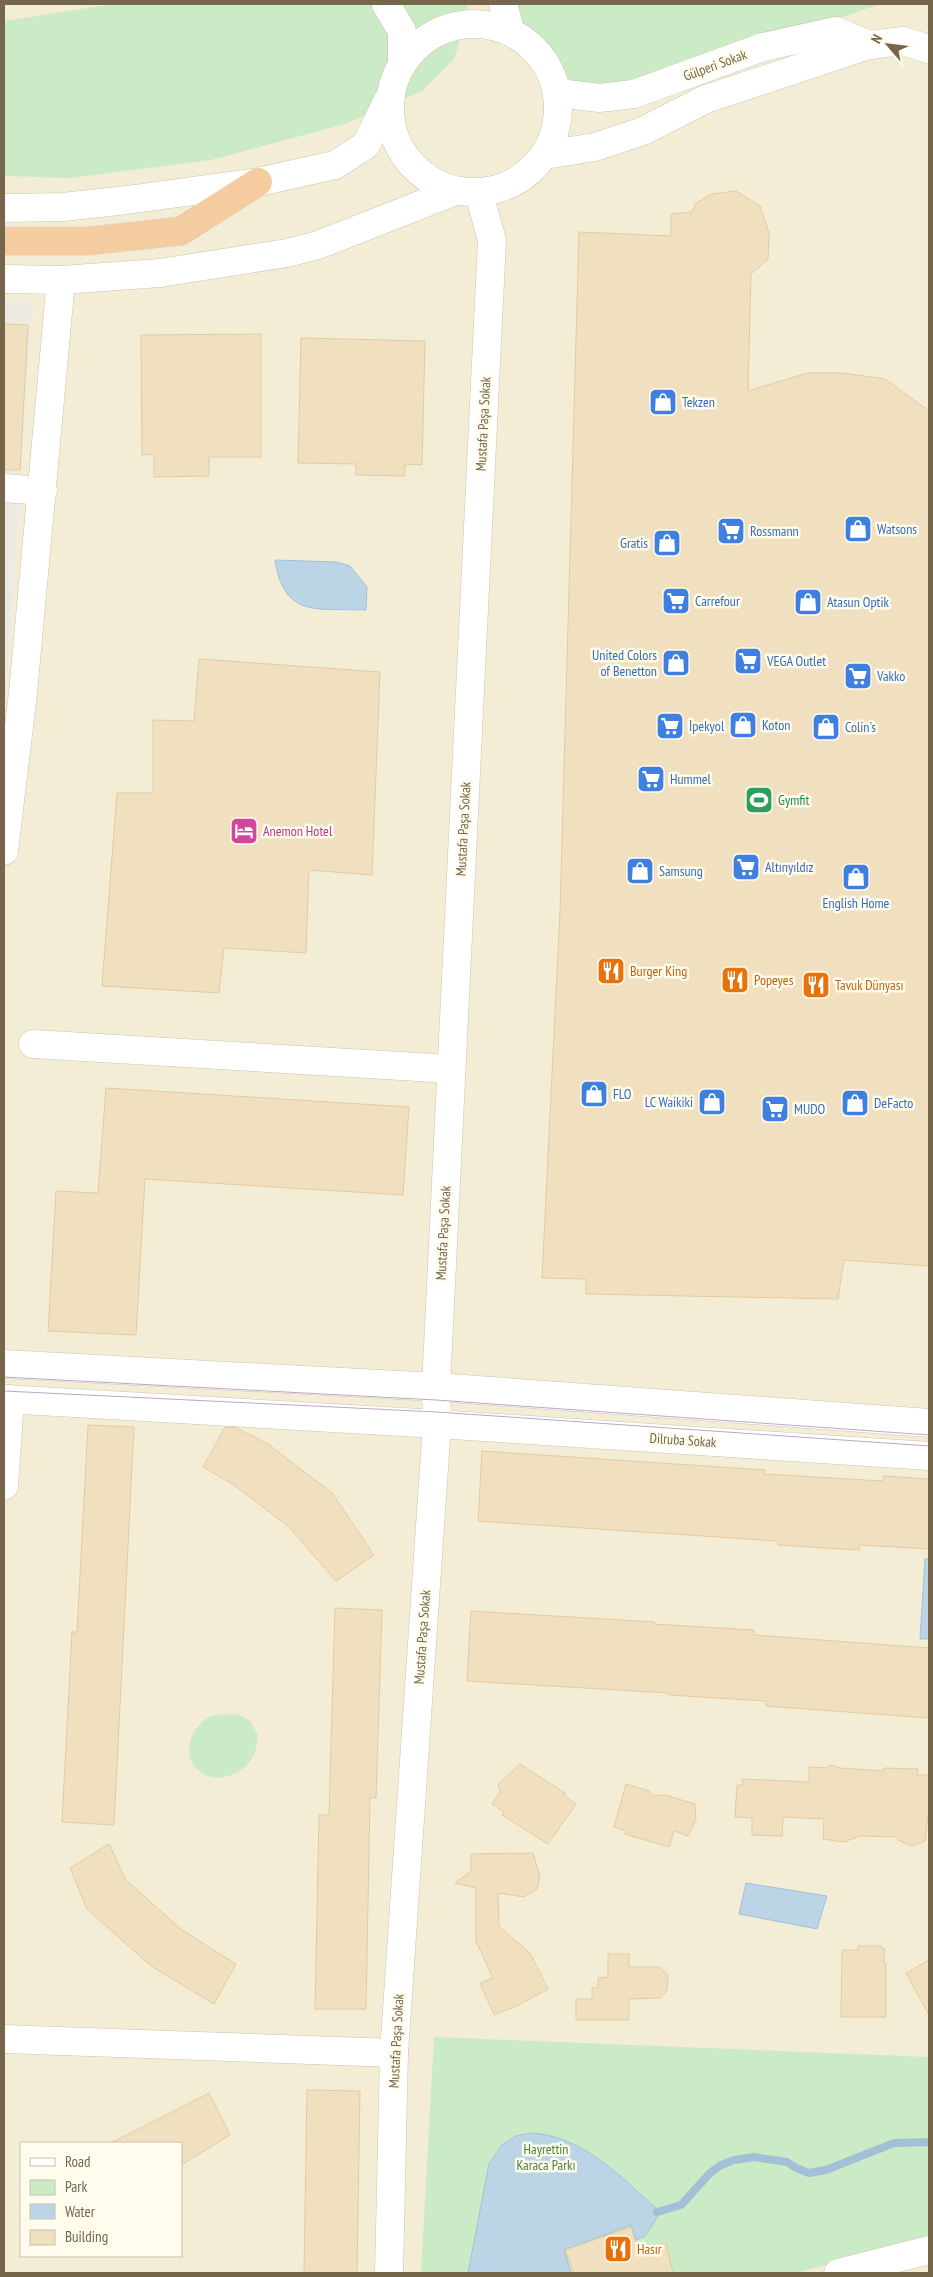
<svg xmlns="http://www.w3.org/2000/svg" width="933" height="2277" font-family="'PT Sans Narrow',sans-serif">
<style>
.residential{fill:#f4edd6;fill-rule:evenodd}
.industrial{fill:#edeae1}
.green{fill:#cbeac6}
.water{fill:#bcd5e6;stroke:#a2c1d7}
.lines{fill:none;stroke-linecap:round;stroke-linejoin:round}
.stream{stroke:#a2c1d7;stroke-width:8}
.building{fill:#f1e0c0;stroke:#e3cba0}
.minor-casing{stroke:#cec4ae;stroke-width:29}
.highway-casing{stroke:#dbd7d0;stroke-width:29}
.minor{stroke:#fff;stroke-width:28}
.highway{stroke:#f5cca0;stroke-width:28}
.tram{stroke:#bfa5c6;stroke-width:1}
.labels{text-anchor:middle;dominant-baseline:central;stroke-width:5;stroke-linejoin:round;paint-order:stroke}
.street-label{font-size:14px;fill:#76664c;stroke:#fffcee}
.shop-label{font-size:14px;fill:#366cbe;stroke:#fffcee;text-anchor:start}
.leisure-label{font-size:14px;fill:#27864d;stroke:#fffcee;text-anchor:start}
.hotel-label{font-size:14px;fill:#b23c85;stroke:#fffcee;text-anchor:start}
.food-label{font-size:14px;fill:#c56008;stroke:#fffcee;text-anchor:start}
.park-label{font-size:14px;fill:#498147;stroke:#fffcee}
</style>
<rect width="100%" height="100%" fill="#fcf9e8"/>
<!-- residential -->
<path class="residential" d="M 4,4 L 929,4 L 929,2273 L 4,2273 L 4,731 L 33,302 L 4,300 ZM 21,2143 L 181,2143 L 181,2256 L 21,2256 Z"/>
<!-- industrial -->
<path class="industrial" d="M 4,300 L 33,302 L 4,731 Z"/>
<!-- green -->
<g class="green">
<path d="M 113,4 L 467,4 L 466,22 L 454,59 L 422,91 L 345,124 L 211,160 L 69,178 L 4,176 L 4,21 Z"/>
<path d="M 513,4 L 880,4 L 598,103 L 563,102 L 539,64 Z"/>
<path d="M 237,1714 L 250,1721 L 258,1735 C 257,1742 256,1752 253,1757 C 241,1776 214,1786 197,1769 C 181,1753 192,1725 210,1717 C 218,1713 229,1715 237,1714 Z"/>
<path d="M 434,2037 L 929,2057 L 929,2239 L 795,2273 L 421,2273 Z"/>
</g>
<!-- water -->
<g class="water">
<path d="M 275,560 L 336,562 L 350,566 L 367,587 L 366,610 C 318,608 284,619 275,560 Z"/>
<path d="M 925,1559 L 929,1559 L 929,1639 L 920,1639 Z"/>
<path d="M 746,1883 L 827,1896 L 817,1929 L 739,1914 Z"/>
<path d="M 530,2133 C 582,2135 618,2175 655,2207 L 658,2216 L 645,2236 L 636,2240 L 631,2225 L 564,2250 L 571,2273 L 468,2273 L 489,2164 L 502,2145 L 516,2136 Z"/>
</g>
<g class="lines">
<!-- stream -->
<path class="stream" d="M 657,2212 L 681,2205 L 710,2173 L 721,2165 L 734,2160 L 754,2157 L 787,2162 L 796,2168 L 809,2173 L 826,2170 L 894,2143 L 929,2142"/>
</g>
<!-- building -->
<g class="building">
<path d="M 736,191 L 760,206 L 769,233 L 768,259 L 751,274 L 748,391 L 808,373 L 844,373 L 885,379 L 929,411 L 929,1266 L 844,1260 L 838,1299 L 586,1294 L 586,1279 L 542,1278 L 560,912 L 579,232 L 671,236 L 671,214 L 692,212 L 696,203 L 712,194 Z"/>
<path d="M 4,324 L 28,325 L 20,470 L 4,470 Z"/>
<path d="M 261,334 L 261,457 L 209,457 L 209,476 L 154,477 L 154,454 L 142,455 L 141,335 Z"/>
<path d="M 301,338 L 425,341 L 422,465 L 405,464 L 405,476 L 356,475 L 356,464 L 298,463 Z"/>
<path d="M 199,659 L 380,672 L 372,875 L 309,870 L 306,953 L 224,948 L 219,993 L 102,986 L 117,793 L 153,793 L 153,720 L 194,721 Z"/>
<path d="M 106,1088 L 409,1107 L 403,1195 L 145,1179 L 136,1335 L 48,1331 L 56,1191 L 98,1193 Z"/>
<path d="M 88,1425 L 134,1427 L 114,1825 L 62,1822 L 72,1632 L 77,1632 Z"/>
<path d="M 225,1427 L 237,1428 L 268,1444 L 332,1493 L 374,1555 L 336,1581 L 289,1527 L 234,1485 L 203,1467 Z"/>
<path d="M 482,1451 L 765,1470 L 764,1474 L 883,1481 L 883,1476 L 929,1479 L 929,1549 L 860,1545 L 859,1550 L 778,1545 L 778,1541 L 478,1521 Z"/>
<path d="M 335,1608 L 382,1610 L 376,1798 L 370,1798 L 366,2009 L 315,2009 L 319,1815 L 329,1815 Z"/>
<path d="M 471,1611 L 654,1622 L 654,1624 L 754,1630 L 754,1635 L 929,1648 L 929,1718 L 766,1706 L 766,1701 L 669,1695 L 669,1693 L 467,1681 Z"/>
<path d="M 520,1764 L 565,1793 L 564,1795 L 576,1804 L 548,1844 L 502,1815 L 504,1812 L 492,1804 L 500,1792 L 498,1785 Z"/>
<path d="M 831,1765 L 840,1768 L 884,1771 L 884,1768 L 918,1769 L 917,1775 L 929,1775 L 929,1807 L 925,1841 L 912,1846 L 898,1840 L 898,1837 L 860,1836 L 844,1842 L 823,1839 L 824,1819 L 783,1817 L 782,1836 L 752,1835 L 752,1818 L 735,1817 L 737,1785 L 743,1785 L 742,1779 L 809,1782 L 809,1767 L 827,1768 Z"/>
<path d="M 626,1784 L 649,1791 L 653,1796 L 665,1795 L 695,1804 L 696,1819 L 688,1836 L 674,1831 L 669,1847 L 625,1834 L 626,1831 L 614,1827 Z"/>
<path d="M 109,1844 L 126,1880 L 182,1930 L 236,1964 L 214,2004 L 151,1966 L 87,1909 L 70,1868 Z"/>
<path d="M 533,1853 L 540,1877 L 537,1889 L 524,1897 L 498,1893 L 499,1926 L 530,1953 L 548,1989 L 511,2009 L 511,2008 L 494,2015 L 480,1983 L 493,1978 L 476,1941 L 476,1888 L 455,1883 L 471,1871 L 471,1854 Z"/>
<path d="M 858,1946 L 881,1946 L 881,1948 L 884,1948 L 884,1963 L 886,1963 L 886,2017 L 841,2017 L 842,1950 L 858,1950 Z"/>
<path d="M 608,1954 L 629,1954 L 629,1967 L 659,1967 L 668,1975 L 667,1990 L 660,1998 L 629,1999 L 629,2020 L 576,2020 L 576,1999 L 592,1999 L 592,1988 L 598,1988 L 598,1978 L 608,1977 Z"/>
<path d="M 929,1960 L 929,2015 L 906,1973 Z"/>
<path d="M 307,2090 L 360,2091 L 357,2273 L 304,2273 Z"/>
<path d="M 209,2093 L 230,2135 L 181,2165 L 181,2143 L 111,2143 Z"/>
<path d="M 631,2227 L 638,2248 L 666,2243 L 673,2273 L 574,2273 L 565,2250 Z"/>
</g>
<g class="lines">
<defs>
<g id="minor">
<path d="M 386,4 L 402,31 L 402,62"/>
<path d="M 503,4 L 510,30"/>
<circle cx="474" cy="108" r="84"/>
<path d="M 558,93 L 599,98 L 634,94 L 763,47 L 836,31 L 869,45"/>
<path d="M 545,155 L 595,147 L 643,131 L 706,99 L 869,45 L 903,41 L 929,49"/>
<path d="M 4,208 L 63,207 L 127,200 L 258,182 L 335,165 L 366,145 L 388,100"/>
<path d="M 4,279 L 61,280 L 160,273 L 287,253 L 318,245 L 453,192"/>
<path d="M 4,488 L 43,491"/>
<path d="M 4,851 L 23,693 L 61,280"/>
<path d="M 33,1044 L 451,1069"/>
<path d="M 4,1364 L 436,1387 L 929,1423"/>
<path d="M 4,1399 L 437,1424 L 929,1456"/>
<path d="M 4,1486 L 10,1399"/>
<path d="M 4,2039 L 394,2053"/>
<path d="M 389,2273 L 394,2053 L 437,1424 L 436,1387 L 492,240 L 479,194"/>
<path d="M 838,2273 L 929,2250"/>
</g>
<path id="highway" d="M 4,241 L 88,241 L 181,231 L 258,182"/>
</defs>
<!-- minor casing -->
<use href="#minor" class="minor-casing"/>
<!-- highway casing -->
<use href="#highway" class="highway-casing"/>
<!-- minor -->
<use href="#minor" class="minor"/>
<!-- highway -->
<use href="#highway" class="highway"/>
<!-- tram -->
<g class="tram">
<path d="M 4,1377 L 436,1400 L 929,1435"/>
<path d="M 4,1391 L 437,1412 L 929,1446"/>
</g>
</g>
<!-- icons -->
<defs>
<symbol id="shop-square" viewBox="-11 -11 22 22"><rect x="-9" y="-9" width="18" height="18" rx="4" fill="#3f7fe0" stroke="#fffcee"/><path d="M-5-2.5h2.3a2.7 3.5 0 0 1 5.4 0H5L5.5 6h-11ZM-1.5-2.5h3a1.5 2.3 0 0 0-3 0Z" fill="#fff"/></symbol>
<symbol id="supermarket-square" viewBox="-11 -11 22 22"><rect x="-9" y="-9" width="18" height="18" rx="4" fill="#3f7fe0" stroke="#fffcee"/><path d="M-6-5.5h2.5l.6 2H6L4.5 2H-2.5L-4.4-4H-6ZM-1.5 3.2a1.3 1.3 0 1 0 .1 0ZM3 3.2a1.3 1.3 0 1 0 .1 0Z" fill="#fff"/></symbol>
<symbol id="stadium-square" viewBox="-11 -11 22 22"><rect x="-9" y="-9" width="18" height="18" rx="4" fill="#2e9e5b" stroke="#fffcee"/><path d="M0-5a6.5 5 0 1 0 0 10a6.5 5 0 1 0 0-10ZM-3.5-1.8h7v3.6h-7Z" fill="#fff"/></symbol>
<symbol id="hotel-square" viewBox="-11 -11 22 22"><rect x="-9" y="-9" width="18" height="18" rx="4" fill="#d1479c" stroke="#fffcee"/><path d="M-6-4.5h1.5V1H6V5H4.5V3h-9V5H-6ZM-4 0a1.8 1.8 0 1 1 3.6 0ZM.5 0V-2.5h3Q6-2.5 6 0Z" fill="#fff"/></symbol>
<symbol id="restaurant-square" viewBox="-11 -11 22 22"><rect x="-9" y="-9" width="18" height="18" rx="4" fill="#e8710a" stroke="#fffcee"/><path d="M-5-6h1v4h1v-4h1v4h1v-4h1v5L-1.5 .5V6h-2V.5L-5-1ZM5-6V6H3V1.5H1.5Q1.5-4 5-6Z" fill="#fff"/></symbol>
</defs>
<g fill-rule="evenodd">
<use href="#shop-square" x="647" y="386" width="32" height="32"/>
<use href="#shop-square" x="842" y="513" width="32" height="32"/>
<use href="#supermarket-square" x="715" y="515" width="32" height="32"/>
<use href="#shop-square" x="651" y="527" width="32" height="32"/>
<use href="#supermarket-square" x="660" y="585" width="32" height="32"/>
<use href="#shop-square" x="792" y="586" width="32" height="32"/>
<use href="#supermarket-square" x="732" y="645" width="32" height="32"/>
<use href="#shop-square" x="660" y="647" width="32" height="32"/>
<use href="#supermarket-square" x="842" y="660" width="32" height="32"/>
<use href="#shop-square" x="727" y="709" width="32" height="32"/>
<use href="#supermarket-square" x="654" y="710" width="32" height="32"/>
<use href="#shop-square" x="810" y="711" width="32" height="32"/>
<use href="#supermarket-square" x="635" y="763" width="32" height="32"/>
<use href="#stadium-square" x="743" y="784" width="32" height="32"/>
<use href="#hotel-square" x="228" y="815" width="32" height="32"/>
<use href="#supermarket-square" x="730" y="851" width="32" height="32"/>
<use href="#shop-square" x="624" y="855" width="32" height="32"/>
<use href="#shop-square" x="840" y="861" width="32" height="32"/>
<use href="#restaurant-square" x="595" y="955" width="32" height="32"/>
<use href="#restaurant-square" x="719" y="964" width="32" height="32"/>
<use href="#restaurant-square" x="800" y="969" width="32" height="32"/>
<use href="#shop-square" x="578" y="1078" width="32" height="32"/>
<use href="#shop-square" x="696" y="1086" width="32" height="32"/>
<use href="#shop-square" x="839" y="1087" width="32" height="32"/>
<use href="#supermarket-square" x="759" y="1093" width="32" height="32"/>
<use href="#restaurant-square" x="602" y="2233" width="32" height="32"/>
</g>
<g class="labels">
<!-- street labels -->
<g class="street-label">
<text transform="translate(715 65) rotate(-20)">Gülperi Sokak</text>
<text transform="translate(483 424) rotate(-87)">Mustafa Paşa Sokak</text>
<text transform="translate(463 829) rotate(-87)">Mustafa Paşa Sokak</text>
<text transform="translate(443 1233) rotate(-87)">Mustafa Paşa Sokak</text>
<text transform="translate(683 1440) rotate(4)">Dilruba Sokak</text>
<text transform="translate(422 1637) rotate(-86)">Mustafa Paşa Sokak</text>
<text transform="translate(396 2041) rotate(-87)">Mustafa Paşa Sokak</text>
</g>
<!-- shop labels -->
<g class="shop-label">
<text x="682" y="402">Tekzen</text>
<text x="877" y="529">Watsons</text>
<text x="750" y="531">Rossmann</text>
<text x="648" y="543" text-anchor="end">Gratis</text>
<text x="695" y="601">Carrefour</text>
<text x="827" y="602">Atasun Optik</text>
<text x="657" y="655" text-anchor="end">United Colors<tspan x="657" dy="16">of Benetton</tspan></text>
<text x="767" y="661">VEGA Outlet</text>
<text x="877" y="676">Vakko</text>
<text x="762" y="725">Koton</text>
<text x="689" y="726">İpekyol</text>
<text x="845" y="727">Colin's</text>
<text x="670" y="779">Hummel</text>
<text x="765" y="867">Altınyıldız</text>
<text x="659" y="871">Samsung</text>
<text x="856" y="903" text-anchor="middle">English Home</text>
<text x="613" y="1094">FLO</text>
<text x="693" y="1102" text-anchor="end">LC Waikiki</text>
<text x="874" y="1103">DeFacto</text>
<text x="794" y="1109">MUDO</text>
</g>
<!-- leisure labels -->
<g class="leisure-label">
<text x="778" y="800">Gymfit</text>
</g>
<!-- hotel labels -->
<g class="hotel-label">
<text x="263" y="831">Anemon Hotel</text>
</g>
<!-- food labels -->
<g class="food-label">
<text x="630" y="971">Burger King</text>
<text x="754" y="980">Popeyes</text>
<text x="835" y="985">Tavuk Dünyası</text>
<text x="637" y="2249">Hasır</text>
</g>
<!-- park labels -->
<g class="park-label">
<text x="546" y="2149">Hayrettin<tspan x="546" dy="16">Karaca Parkı</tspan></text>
</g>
</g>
<!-- border -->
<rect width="933" height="2277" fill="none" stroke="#76664c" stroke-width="10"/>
<!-- legend -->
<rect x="20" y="2142" width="162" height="115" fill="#fffcee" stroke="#c8c0ad"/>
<rect x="30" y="2158" width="25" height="8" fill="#ffffff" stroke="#c8c0ad"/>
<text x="65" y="2167" font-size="15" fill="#76664c">Road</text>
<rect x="30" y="2180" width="25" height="15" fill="#cbeac6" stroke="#c8c0ad"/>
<text x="65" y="2192" font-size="15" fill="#76664c">Park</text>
<rect x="30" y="2204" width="25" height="15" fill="#bcd5e6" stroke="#c8c0ad"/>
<text x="65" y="2217" font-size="15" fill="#76664c">Water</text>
<rect x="30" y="2230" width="25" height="15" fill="#f1e0c0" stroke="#c8c0ad"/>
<text x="65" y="2242" font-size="15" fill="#76664c">Building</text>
<!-- north arrow -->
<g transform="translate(888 45) rotate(298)" stroke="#fffcee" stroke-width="4" paint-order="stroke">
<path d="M0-4L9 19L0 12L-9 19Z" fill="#76664c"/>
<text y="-8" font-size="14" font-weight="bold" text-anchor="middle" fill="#76664c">N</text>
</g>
</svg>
